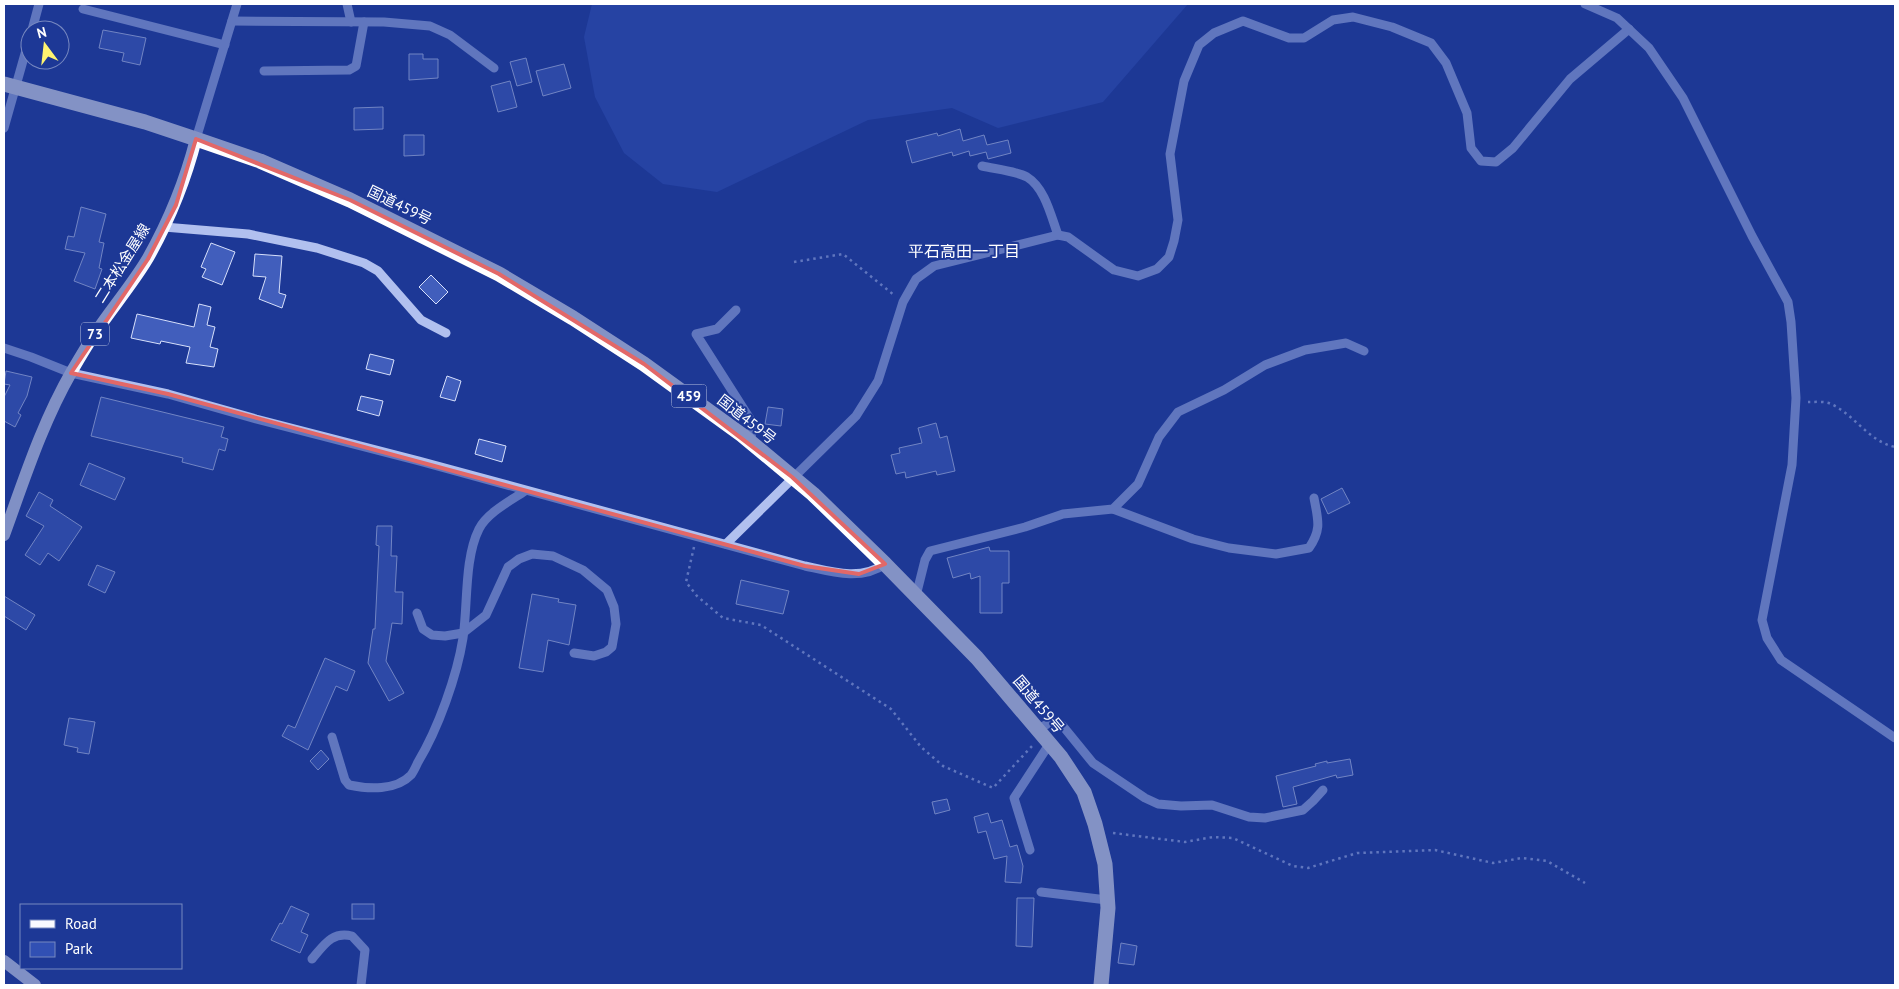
<svg xmlns="http://www.w3.org/2000/svg" width="1899" height="989" font-family="'PT Sans','Noto Sans JP',sans-serif">
<style>
.green{fill:#3150b4}
.building{fill:#415ebc;stroke:#d7e0fb}
.lines{fill:none;stroke-linecap:round;stroke-linejoin:round}
.path{stroke:#b1c0ef;stroke-width:2.5;stroke-dasharray:2.5 4;stroke-linecap:butt}
.minor{stroke:#b1c0ef;stroke-width:9}
.major{stroke:#f9faff;stroke-width:12}
.highway{stroke:#fff;stroke-width:15}
.marked{fill:none;stroke:#e26868;stroke-width:4;stroke-linejoin:round}
.labels{text-anchor:middle;dominant-baseline:central;stroke-width:4;stroke-linejoin:round;paint-order:stroke}
.shield{fill:#1d3896;stroke:#bbc3e0;stroke-width:1}
.shield-label{font-size:14px;font-weight:bold;fill:#fff}
.street-label{font-size:15px;fill:#fff;stroke:#1d3896}
.neighbourhood-label{font-size:16px;fill:#fff;stroke:#1d3896}
</style>
<rect width="100%" height="100%" fill="#1d3896"/>
<!-- green -->
<path class="green" d="M 592,4 L 1188,4 L 1103,102 L 998,128 L 952,108 L 868,120 L 717,192 L 663,184 L 624,153 L 595,97 L 584,37 Z"/>
<!-- building -->
<g class="building">
<path d="M 103,30 L 146,38 L 140,65 L 122,61 L 124,53 L 99,48 Z"/>
<path d="M 409,54 L 423,54 L 423,59 L 438,59 L 438,78 L 409,80 Z"/>
<path d="M 526,58 L 532,82 L 517,86 L 510,62 Z"/>
<path d="M 564,64 L 571,88 L 543,96 L 536,71 Z"/>
<path d="M 510,81 L 517,107 L 498,112 L 491,86 Z"/>
<path d="M 383,107 L 383,129 L 354,130 L 354,108 Z"/>
<path d="M 960,129 L 963,141 L 984,135 L 987,145 L 1008,140 L 1011,153 L 988,159 L 986,152 L 970,156 L 969,151 L 953,156 L 952,152 L 912,163 L 906,141 L 937,133 L 938,136 Z"/>
<path d="M 404,135 L 424,135 L 424,155 L 404,156 Z"/>
<path d="M 81,207 L 106,214 L 99,242 L 104,243 L 99,268 L 102,269 L 95,289 L 74,281 L 85,253 L 65,249 L 68,236 L 74,237 Z"/>
<path d="M 211,243 L 235,252 L 222,285 L 202,277 L 206,269 L 201,267 Z"/>
<path d="M 255,254 L 282,256 L 279,293 L 286,295 L 282,308 L 259,299 L 266,277 L 253,276 Z"/>
<path d="M 431,275 L 448,292 L 436,304 L 419,287 Z"/>
<path d="M 199,304 L 211,307 L 207,325 L 215,327 L 210,347 L 218,349 L 214,367 L 186,363 L 190,347 L 161,341 L 160,344 L 131,338 L 137,314 L 194,327 Z"/>
<path d="M 370,354 L 394,360 L 390,375 L 366,369 Z"/>
<path d="M 6,371 L 32,377 L 27,396 L 18,413 L 21,415 L 15,427 L 4,421 L 4,397 L 10,385 L 4,384 Z"/>
<path d="M 447,376 L 461,381 L 455,401 L 440,397 Z"/>
<path d="M 361,396 L 383,401 L 379,416 L 357,410 Z"/>
<path d="M 101,397 L 224,427 L 221,437 L 228,439 L 225,451 L 219,449 L 213,470 L 182,462 L 183,458 L 91,436 Z"/>
<path d="M 768,407 L 783,409 L 781,426 L 765,424 Z"/>
<path d="M 936,423 L 940,438 L 947,436 L 955,471 L 937,475 L 936,471 L 906,478 L 905,472 L 896,474 L 891,455 L 900,453 L 899,448 L 922,443 L 918,428 Z"/>
<path d="M 479,439 L 506,446 L 502,462 L 475,454 Z"/>
<path d="M 89,463 L 125,478 L 115,500 L 80,485 Z"/>
<path d="M 1342,488 L 1350,503 L 1328,514 L 1321,499 Z"/>
<path d="M 39,492 L 53,500 L 50,506 L 82,527 L 59,561 L 48,553 L 40,565 L 25,555 L 44,526 L 26,516 Z"/>
<path d="M 377,526 L 392,526 L 391,556 L 397,556 L 395,592 L 403,592 L 402,624 L 392,623 L 386,661 L 404,693 L 389,701 L 368,663 L 373,629 L 375,629 L 379,546 L 376,545 Z"/>
<path d="M 989,547 L 990,551 L 1009,551 L 1009,583 L 1002,583 L 1002,613 L 980,613 L 980,576 L 971,579 L 970,573 L 953,578 L 947,558 Z"/>
<path d="M 97,565 L 115,572 L 105,593 L 88,585 Z"/>
<path d="M 741,580 L 789,591 L 783,614 L 736,604 Z"/>
<path d="M 532,594 L 559,599 L 558,602 L 576,605 L 569,645 L 548,640 L 543,672 L 519,668 Z"/>
<path d="M 4,596 L 35,615 L 26,630 L 4,616 Z"/>
<path d="M 325,658 L 355,671 L 347,691 L 336,686 L 308,750 L 282,736 L 288,725 L 295,728 Z"/>
<path d="M 69,718 L 95,722 L 89,754 L 77,752 L 78,748 L 64,745 Z"/>
<path d="M 321,750 L 329,759 L 318,770 L 310,761 Z"/>
<path d="M 1350,759 L 1353,775 L 1337,778 L 1336,775 L 1293,787 L 1297,804 L 1283,807 L 1276,776 L 1316,766 L 1315,764 L 1327,761 L 1327,763 Z"/>
<path d="M 947,799 L 950,810 L 935,814 L 932,802 Z"/>
<path d="M 988,813 L 991,823 L 1002,820 L 1010,847 L 1017,845 L 1023,866 L 1021,883 L 1005,882 L 1007,856 L 994,859 L 986,831 L 978,833 L 974,817 Z"/>
<path d="M 1017,898 L 1034,898 L 1032,947 L 1016,946 Z"/>
<rect x="352" y="904" width="22" height="15"/>
<path d="M 291,906 L 309,914 L 301,932 L 308,935 L 300,953 L 271,940 L 280,923 L 282,924 Z"/>
<path d="M 1121,943 L 1137,946 L 1134,965 L 1118,963 Z"/>
</g>
<g class="lines">
<!-- path -->
<g class="path">
<path d="M 794,262 L 843,254 L 894,295"/>
<path d="M 1808,402 C 1815,402 1825,401 1831,404 C 1855,415 1868,441 1895,447"/>
<path d="M 694,547 L 686,582 L 697,596 L 723,618 L 761,625 L 891,709 L 921,747 L 943,766 L 993,788 L 1033,745"/>
<path d="M 1113,833 L 1185,842 L 1213,837 L 1233,838 L 1293,866 L 1308,868 L 1357,853 L 1435,850 L 1493,863 L 1522,858 L 1547,861 L 1585,883"/>
</g>
<!-- minor -->
<g class="minor">
<path d="M 347,4 L 351,22"/>
<path d="M 1585,4 L 1617,18 L 1649,48 L 1683,98 L 1752,236 L 1788,302 L 1791,322 L 1796,398 L 1792,465 L 1762,620 L 1767,638 L 1781,660 L 1895,738"/>
<path d="M 83,9 L 225,45"/>
<path d="M 232,21 L 384,22 L 430,26 L 450,35 L 494,68"/>
<path d="M 32,30 L 39,4"/>
<path d="M 264,71 L 349,70 L 356,66 L 364,22"/>
<path d="M 4,128 L 30,36"/>
<path d="M 196,139 L 237,4"/>
<path d="M 982,166 C 995,169 1016,171 1027,177 C 1045,188 1051,216 1058,235"/>
<path d="M 164,227 L 248,234 L 317,248 L 364,263 L 378,271 L 421,320 L 446,333"/>
<path d="M 736,310 L 717,329 L 696,334 L 752,422 L 751,443"/>
<path d="M 4,348 L 31,357 L 71,373 L 168,394 L 256,419 L 419,461 L 805,566 C 832,572 861,581 885,564"/>
<path d="M 1113,509 L 1193,539 L 1229,548 L 1276,554 L 1309,548 C 1322,529 1318,520 1314,498"/>
<path d="M 726,544 L 856,416 L 878,381 L 903,302 L 916,279 L 934,266 L 1058,235 L 1068,237 L 1114,270 L 1138,276 L 1157,269 L 1169,257 L 1174,241 L 1178,220 L 1170,154 L 1184,81 L 1199,45 L 1214,33 L 1243,21 L 1289,38 L 1304,38 L 1333,20 L 1353,17 L 1392,27 L 1431,43 L 1446,63 L 1467,113 L 1471,148 L 1481,161 L 1496,162 L 1513,148 L 1570,79 L 1629,29"/>
<path d="M 916,596 L 925,560 L 930,551 L 1025,527 L 1063,514 L 1113,509 L 1138,484 L 1159,437 L 1178,412 L 1224,390 L 1265,365 L 1305,350 L 1346,343 L 1364,351"/>
<path d="M 417,613 L 423,629 L 432,635 L 445,636 L 463,633 L 486,615 L 508,567 L 519,559 L 532,554 L 553,556 L 583,570 L 607,590 L 614,607 L 616,624 L 612,647 L 606,652 L 594,656 L 574,653"/>
<path d="M 1038,729 L 1053,721 L 1062,725 L 1093,763 L 1145,798 L 1158,804 L 1181,806 L 1212,805 L 1249,817 L 1265,818 L 1303,810 L 1313,801 L 1323,790"/>
<path d="M 332,737 L 345,780 L 349,785 C 368,789 396,791 411,775 C 414,771 416,766 418,762 C 438,729 457,676 463,638 C 468,605 464,559 479,529 C 487,513 510,501 525,491"/>
<path d="M 1030,850 L 1014,798 L 1050,743"/>
<path d="M 1041,892 L 1107,900"/>
<path d="M 312,959 C 324,945 332,931 352,936 L 365,950 L 361,985"/>
</g>
<!-- major -->
<g class="major">
<path d="M 4,535 C 24,480 42,423 72,371 C 79,359 86,347 94,335 C 111,309 132,285 148,258 C 170,219 185,182 196,139"/>
<path d="M 4,961 L 35,985"/>
</g>
<!-- highway -->
<path class="highway" d="M 4,84 L 145,122 L 196,139 L 260,161 L 350,200 L 499,274 L 573,318 L 644,364 L 742,435 L 813,494 L 885,564 L 977,658 L 1061,757 L 1084,792 L 1095,824 L 1105,864 L 1108,908 L 1101,985"/>
</g>
<!-- marked area -->
<path d="M0 0H1899V989H0ZM 196,139 L 350,200 L 499,274 L 644,364 L 792,477 L 885,564 L 859,574 L 805,566 L 168,394 L 71,373 L 148,259 L 176,205 Z" fill="#1d3896" fill-opacity=".55" fill-rule="evenodd"/>
<path class="marked" d="M 196,139 L 350,200 L 499,274 L 644,364 L 792,477 L 885,564 L 859,574 L 805,566 L 168,394 L 71,373 L 148,259 L 176,205 Z"/>
<g class="labels">
<!-- shield labels -->
<g class="shield">
<rect x="81" y="322.5" width="28" height="23" rx="4"/>
<rect x="671.5" y="384.5" width="35" height="23" rx="4"/>
</g>
<g class="shield-label">
<text x="95" y="334">73</text>
<text x="689" y="396">459</text>
</g>
<!-- street labels -->
<g class="street-label">
<text transform="translate(400 205) rotate(26)">国道459号</text>
<text transform="translate(122 263) rotate(-58)">二本松金屋線</text>
<text transform="translate(747 419) rotate(38)">国道459号</text>
<text transform="translate(1039 704) rotate(50)">国道459号</text>
</g>
<!-- neighbourhood labels -->
<g class="neighbourhood-label">
<text x="964" y="251">平石高田一丁目</text>
</g>
</g>
<!-- border -->
<rect width="1899" height="989" fill="none" stroke="#ffffff" stroke-width="10"/>
<!-- legend -->
<rect x="20" y="904" width="162" height="65" fill="#1d3896" stroke="#7788c0"/>
<rect x="30" y="920" width="25" height="8" fill="#f9faff" stroke="#7788c0"/>
<text x="65" y="929" font-size="15" fill="#ffffff">Road</text>
<rect x="30" y="942" width="25" height="15" fill="#3150b4" stroke="#7788c0"/>
<text x="65" y="954" font-size="15" fill="#ffffff">Park</text>
<!-- north arrow -->
<g transform="translate(45 45) rotate(345)"><circle r="24" fill="#1d3896" stroke="#7788c0"/>
<path d="M0-4L9 19L0 12L-9 19Z" fill="#fef370"/>
<text y="-8" font-size="14" font-weight="bold" text-anchor="middle" fill="#ffffff">N</text>
</g>
</svg>
